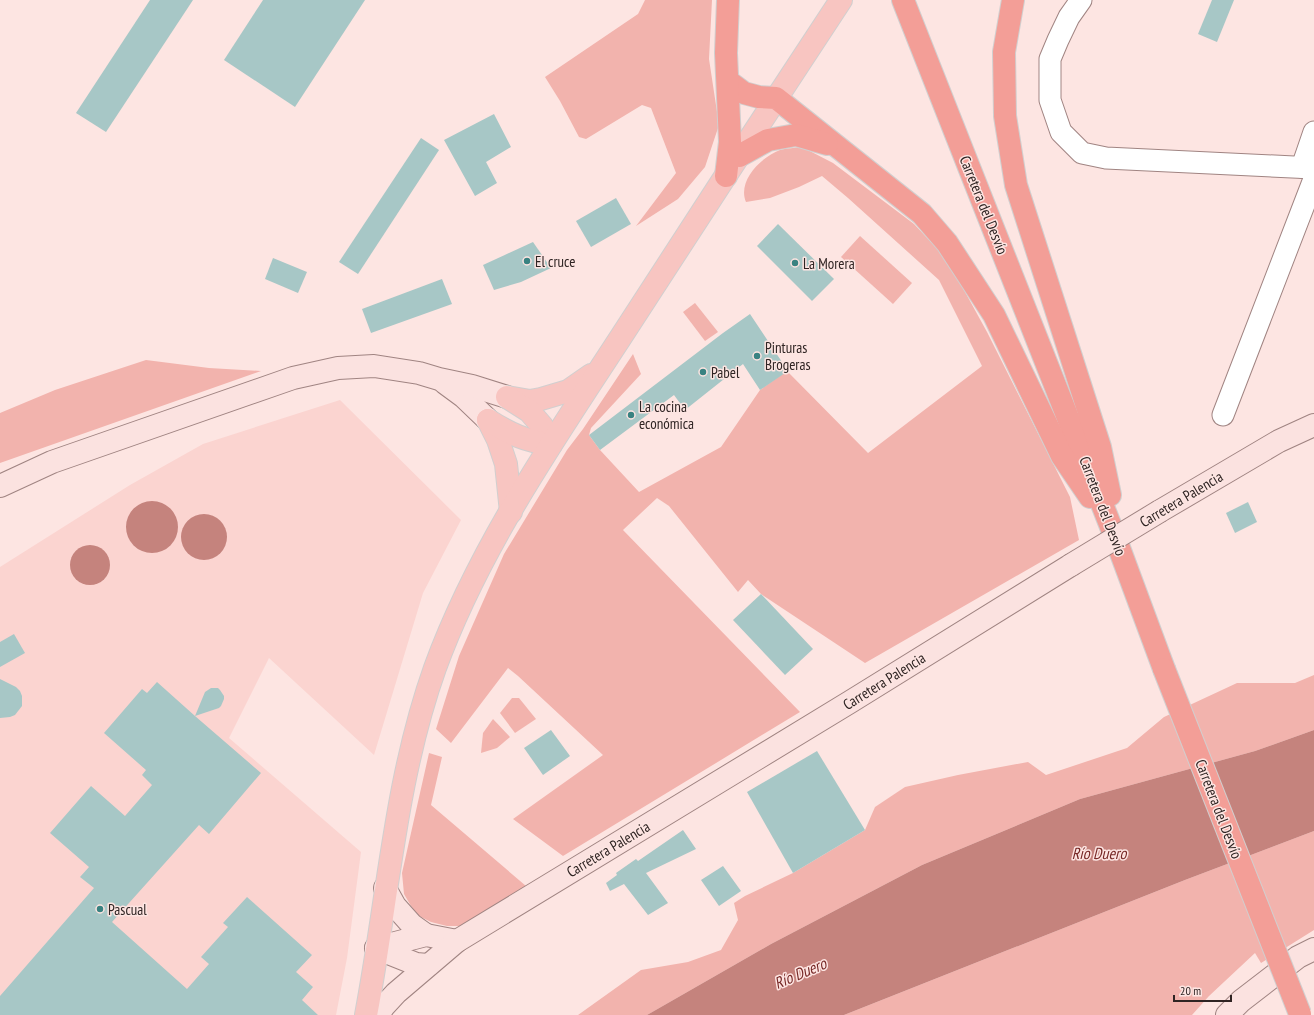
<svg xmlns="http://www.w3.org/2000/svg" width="1314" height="1015" font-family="'PT Sans Narrow',sans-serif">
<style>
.built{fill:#fbd4d0}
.green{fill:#f2b3ad}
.water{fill:#c5837d}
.building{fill:#a7c7c6}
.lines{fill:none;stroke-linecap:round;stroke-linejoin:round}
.street-casing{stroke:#a08482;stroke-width:23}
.secondary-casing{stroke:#a08482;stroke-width:24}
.primary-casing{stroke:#d1cfcf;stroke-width:24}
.highway-casing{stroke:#d1cfcf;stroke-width:24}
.street{stroke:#fff;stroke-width:21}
.secondary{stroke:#fbe2e0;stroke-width:22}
.primary{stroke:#f8c5c1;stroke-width:22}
.highway{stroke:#f39e97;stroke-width:22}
.secondary-bridge-casing{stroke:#a08482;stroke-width:24;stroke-linecap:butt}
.highway-bridge-casing{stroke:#d1cfcf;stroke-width:24;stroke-linecap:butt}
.secondary-bridge{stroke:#fbe2e0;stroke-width:22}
.highway-bridge{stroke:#f39e97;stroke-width:22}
.poi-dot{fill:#398281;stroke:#fde5e2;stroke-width:1.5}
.labels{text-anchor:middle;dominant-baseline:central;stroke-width:3;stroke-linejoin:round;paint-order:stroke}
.street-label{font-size:15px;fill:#2f2423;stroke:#fde5e2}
.poi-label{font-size:15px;fill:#2f2423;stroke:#fde5e2;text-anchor:start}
.water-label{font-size:16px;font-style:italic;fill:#762725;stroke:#fde5e2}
</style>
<rect width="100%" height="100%" fill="#fde5e2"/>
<!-- built -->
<path class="built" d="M 340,400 L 461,520 L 423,593 L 374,755 L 269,658 L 229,738 L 361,852 L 347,958 L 336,1015 L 0,1015 L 0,567 L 130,485 L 203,444 Z"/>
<!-- green -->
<g class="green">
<path d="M 645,0 L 712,0 L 709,59 L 719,125 L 705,167 L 678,199 L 636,226 L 676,173 L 651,108 L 642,105 L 586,139 L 579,137 L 560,101 L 545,77 L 638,14 Z"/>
<path d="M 802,147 L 833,163 L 914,224 L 947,259 L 987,332 L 1070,497 L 1079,540 L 865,663 L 761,594 L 748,580 L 738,592 L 669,506 L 657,498 L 623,530 L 800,712 L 563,856 L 513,819 L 603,755 L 518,676 L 508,668 L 451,743 L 436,729 L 459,656 L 504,554 L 567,450 L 583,429 L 633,354 L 641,374 L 591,428 L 589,435 L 600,450 L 639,492 L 721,447 L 760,390 L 787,371 L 868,453 L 982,366 L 939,280 L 848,198 L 822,176 L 799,187 L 770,198 L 746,202 C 737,181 761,157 780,150 C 787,148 795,148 802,147 Z"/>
<path d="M 860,236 L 912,283 L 893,304 L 841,257 Z"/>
<path d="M 695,303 L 718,332 L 705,341 L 683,312 Z"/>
<path d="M 146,360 L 209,368 L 261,371 L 0,463 L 0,413 L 55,390 Z"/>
<path d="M 1314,675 L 1314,730 L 1255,751 L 1080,799 L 922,865 L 771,944 L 647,1015 L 578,1015 L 641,970 L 688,962 L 721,950 L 738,920 L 734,903 L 745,896 L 793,873 L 865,830 L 875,807 L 905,787 L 958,775 L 1028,762 L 1046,775 L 1127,748 L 1164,717 L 1237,683 L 1295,683 Z"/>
<path d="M 512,698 L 519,698 L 536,719 L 515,733 L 500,713 Z"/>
<path d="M 493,719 L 510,737 L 497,748 L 481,753 L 483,733 Z"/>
<path d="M 429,753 L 442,757 L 431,805 L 526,886 L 460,926 L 447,926 L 431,922 L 419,916 L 411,906 L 404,894 L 402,873 Z"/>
<path d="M 1314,831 L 1314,930 L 1261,963 L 1255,953 L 1209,996 L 1192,1015 L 844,1015 L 1185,880 Z"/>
</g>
<!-- water -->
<g class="water">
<circle cx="152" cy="527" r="26"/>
<circle cx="204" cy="537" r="23"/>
<circle cx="90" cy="565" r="20"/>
<path d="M 1314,730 L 1314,831 L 1185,880 L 844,1015 L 647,1015 L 771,944 L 922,865 L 1080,799 L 1255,751 Z"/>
</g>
<!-- building -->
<g class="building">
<path d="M 150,0 L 193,0 L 106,132 L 76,113 Z"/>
<path d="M 263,0 L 365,0 L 295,107 L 224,60 Z"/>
<path d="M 1212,0 L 1234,0 L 1217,42 L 1198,34 Z"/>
<path d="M 494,114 L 511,147 L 486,162 L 497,183 L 475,196 L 444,140 Z"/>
<path d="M 421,138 L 439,150 L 358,274 L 339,262 Z"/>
<path d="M 616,198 L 631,224 L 591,247 L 576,221 Z"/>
<path d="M 778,224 L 834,279 L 812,301 L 757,246 Z"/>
<path d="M 533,242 L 551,268 L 521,282 L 494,290 L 483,265 Z"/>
<path d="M 273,258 L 307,272 L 298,293 L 265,279 Z"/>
<path d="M 442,279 L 452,304 L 371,333 L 362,309 Z"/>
<path d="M 750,314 L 788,371 L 760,390 L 743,364 L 685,410 L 674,395 L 600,450 L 589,435 L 723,333 Z"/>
<path d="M 1248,502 L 1257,522 L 1235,533 L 1226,513 Z"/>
<path d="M 761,594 L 813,649 L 785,675 L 733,620 Z"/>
<path d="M 14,634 L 25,653 L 0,667 L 0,642 Z"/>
<path d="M 0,679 L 16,687 L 20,691 L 22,696 L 22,706 L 15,715 L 10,717 L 0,718 Z"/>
<path d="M 157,682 L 195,716 L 205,692 L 211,688 L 218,688 L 220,690 L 224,696 L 224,699 L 221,706 L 219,708 L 195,716 L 261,773 L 209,834 L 199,825 L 112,922 L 187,989 L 209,964 L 201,957 L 228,927 L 223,923 L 247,897 L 312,955 L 296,972 L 313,987 L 302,1000 L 318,1015 L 0,1015 L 0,996 L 94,888 L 80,877 L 89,867 L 50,833 L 91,786 L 125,816 L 152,785 L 142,775 L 146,770 L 104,733 L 142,689 L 147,693 Z"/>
<path d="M 551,730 L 570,756 L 543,775 L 524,748 Z"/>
<path d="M 817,751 L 865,830 L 793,873 L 747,792 Z"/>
<path d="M 683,830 L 696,849 L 646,873 L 668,903 L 648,915 L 624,884 L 610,891 L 606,883 L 617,875 L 616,873 L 636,859 L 638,861 Z"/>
<path d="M 723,866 L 741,891 L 719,906 L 701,880 Z"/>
</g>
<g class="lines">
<defs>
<g id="street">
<path d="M 1081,0 L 1069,17 L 1058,40 L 1050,59 L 1050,100 L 1061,132 L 1082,153 L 1106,158 L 1314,168"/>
<path d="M 1302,167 L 1314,132"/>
<path d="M 1223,415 L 1314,179"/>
</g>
<g id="secondary">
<path d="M 445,383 L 464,397 L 488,420"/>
<path d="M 0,486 L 52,462 L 293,378 L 338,368 L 374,366 L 419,373 L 439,379 L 472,386 L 507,397"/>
<path d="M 1160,511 L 1279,441 L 1314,425"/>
<path d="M 385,888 L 395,906 L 412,925 L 426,935"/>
<path d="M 376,948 L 426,935 L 457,941"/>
<path d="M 376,948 L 416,964 L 428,965"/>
<path d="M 378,1015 L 384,1006 L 396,993 L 457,941 L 850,702 L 1071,565"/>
<path d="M 1227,1015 L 1241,1001 L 1298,957 L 1314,949"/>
</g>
<g id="primary">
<path d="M 507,397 L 530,401 L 541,399 L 568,391 L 591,375"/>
<path d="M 510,399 L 529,411 L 542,426 L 551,444"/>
<path d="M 488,420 L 498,440 L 506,464 L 511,512"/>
<path d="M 488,420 C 508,433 527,442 551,444"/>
<path d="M 366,1015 C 388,899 395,780 435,668 C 478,550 551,444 619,340 C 693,226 766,113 841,0"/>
</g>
<g id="highway">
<path d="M 903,0 L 1115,537 L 1164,669"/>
<path d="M 1013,0 L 1004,52 L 1005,116 L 1016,185 L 1100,447 L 1110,495"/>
<path d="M 728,81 L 744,93 L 759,97 L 776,98 L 922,214 L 947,243 L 994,315 L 1062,456 L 1090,497"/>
<path d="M 739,156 L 768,140 L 796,135 L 827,144"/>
<path d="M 726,176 L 730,142 L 726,53 L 728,0"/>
</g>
</defs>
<!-- street casing -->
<use href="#street" class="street-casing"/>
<!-- secondary casing -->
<use href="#secondary" class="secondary-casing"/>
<!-- primary casing -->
<use href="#primary" class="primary-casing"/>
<!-- highway casing -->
<use href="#highway" class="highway-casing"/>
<!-- street -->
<use href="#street" class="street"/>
<!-- secondary -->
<use href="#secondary" class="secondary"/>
<!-- primary -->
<use href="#primary" class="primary"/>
<!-- highway -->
<use href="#highway" class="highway"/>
<defs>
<path id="secondary-bridge" d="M 1071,565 L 1160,511"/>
<path id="highway-bridge" d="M 1164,669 L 1300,1014"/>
</defs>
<!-- secondary-bridge casing -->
<use href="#secondary-bridge" class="secondary-bridge-casing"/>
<!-- highway-bridge casing -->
<use href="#highway-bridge" class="highway-bridge-casing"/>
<!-- secondary-bridge -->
<use href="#secondary-bridge" class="secondary-bridge"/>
<!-- highway-bridge -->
<use href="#highway-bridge" class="highway-bridge"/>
</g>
<!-- markers -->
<g class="poi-dot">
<circle cx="527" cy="261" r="4"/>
<circle cx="795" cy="263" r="4"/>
<circle cx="757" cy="356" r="4"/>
<circle cx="703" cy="372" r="4"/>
<circle cx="631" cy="415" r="4"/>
<circle cx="100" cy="909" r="4"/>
</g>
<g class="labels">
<!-- street labels -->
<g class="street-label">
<text transform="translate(984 205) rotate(68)">Carretera del Desvío</text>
<text transform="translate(1181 499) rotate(-31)">Carretera Palencia</text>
<text transform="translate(1103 506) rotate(69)">Carretera del Desvío</text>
<text transform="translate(884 681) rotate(-32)">Carretera Palencia</text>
<text transform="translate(1219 809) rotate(69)">Carretera del Desvío</text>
<text transform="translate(608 849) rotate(-31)">Carretera Palencia</text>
</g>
<!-- poi labels -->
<g class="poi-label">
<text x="535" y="261">El cruce</text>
<text x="803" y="263">La Morera</text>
<text x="765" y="347">Pinturas<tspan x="765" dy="17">Brogeras</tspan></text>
<text x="711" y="372">Pabel</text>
<text x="639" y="406">La cocina<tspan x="639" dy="17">económica</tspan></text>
<text x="108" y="909">Pascual</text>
</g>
<!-- water labels -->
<g class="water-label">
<text x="1099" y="853">Río Duero</text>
<text transform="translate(800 973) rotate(-23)">Río Duero</text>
</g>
</g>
<!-- scale -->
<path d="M1174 995v6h57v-6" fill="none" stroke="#2f2423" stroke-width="2"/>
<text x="1180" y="995" font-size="12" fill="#2f2423" stroke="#fde5e2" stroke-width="3" paint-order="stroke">20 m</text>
</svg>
